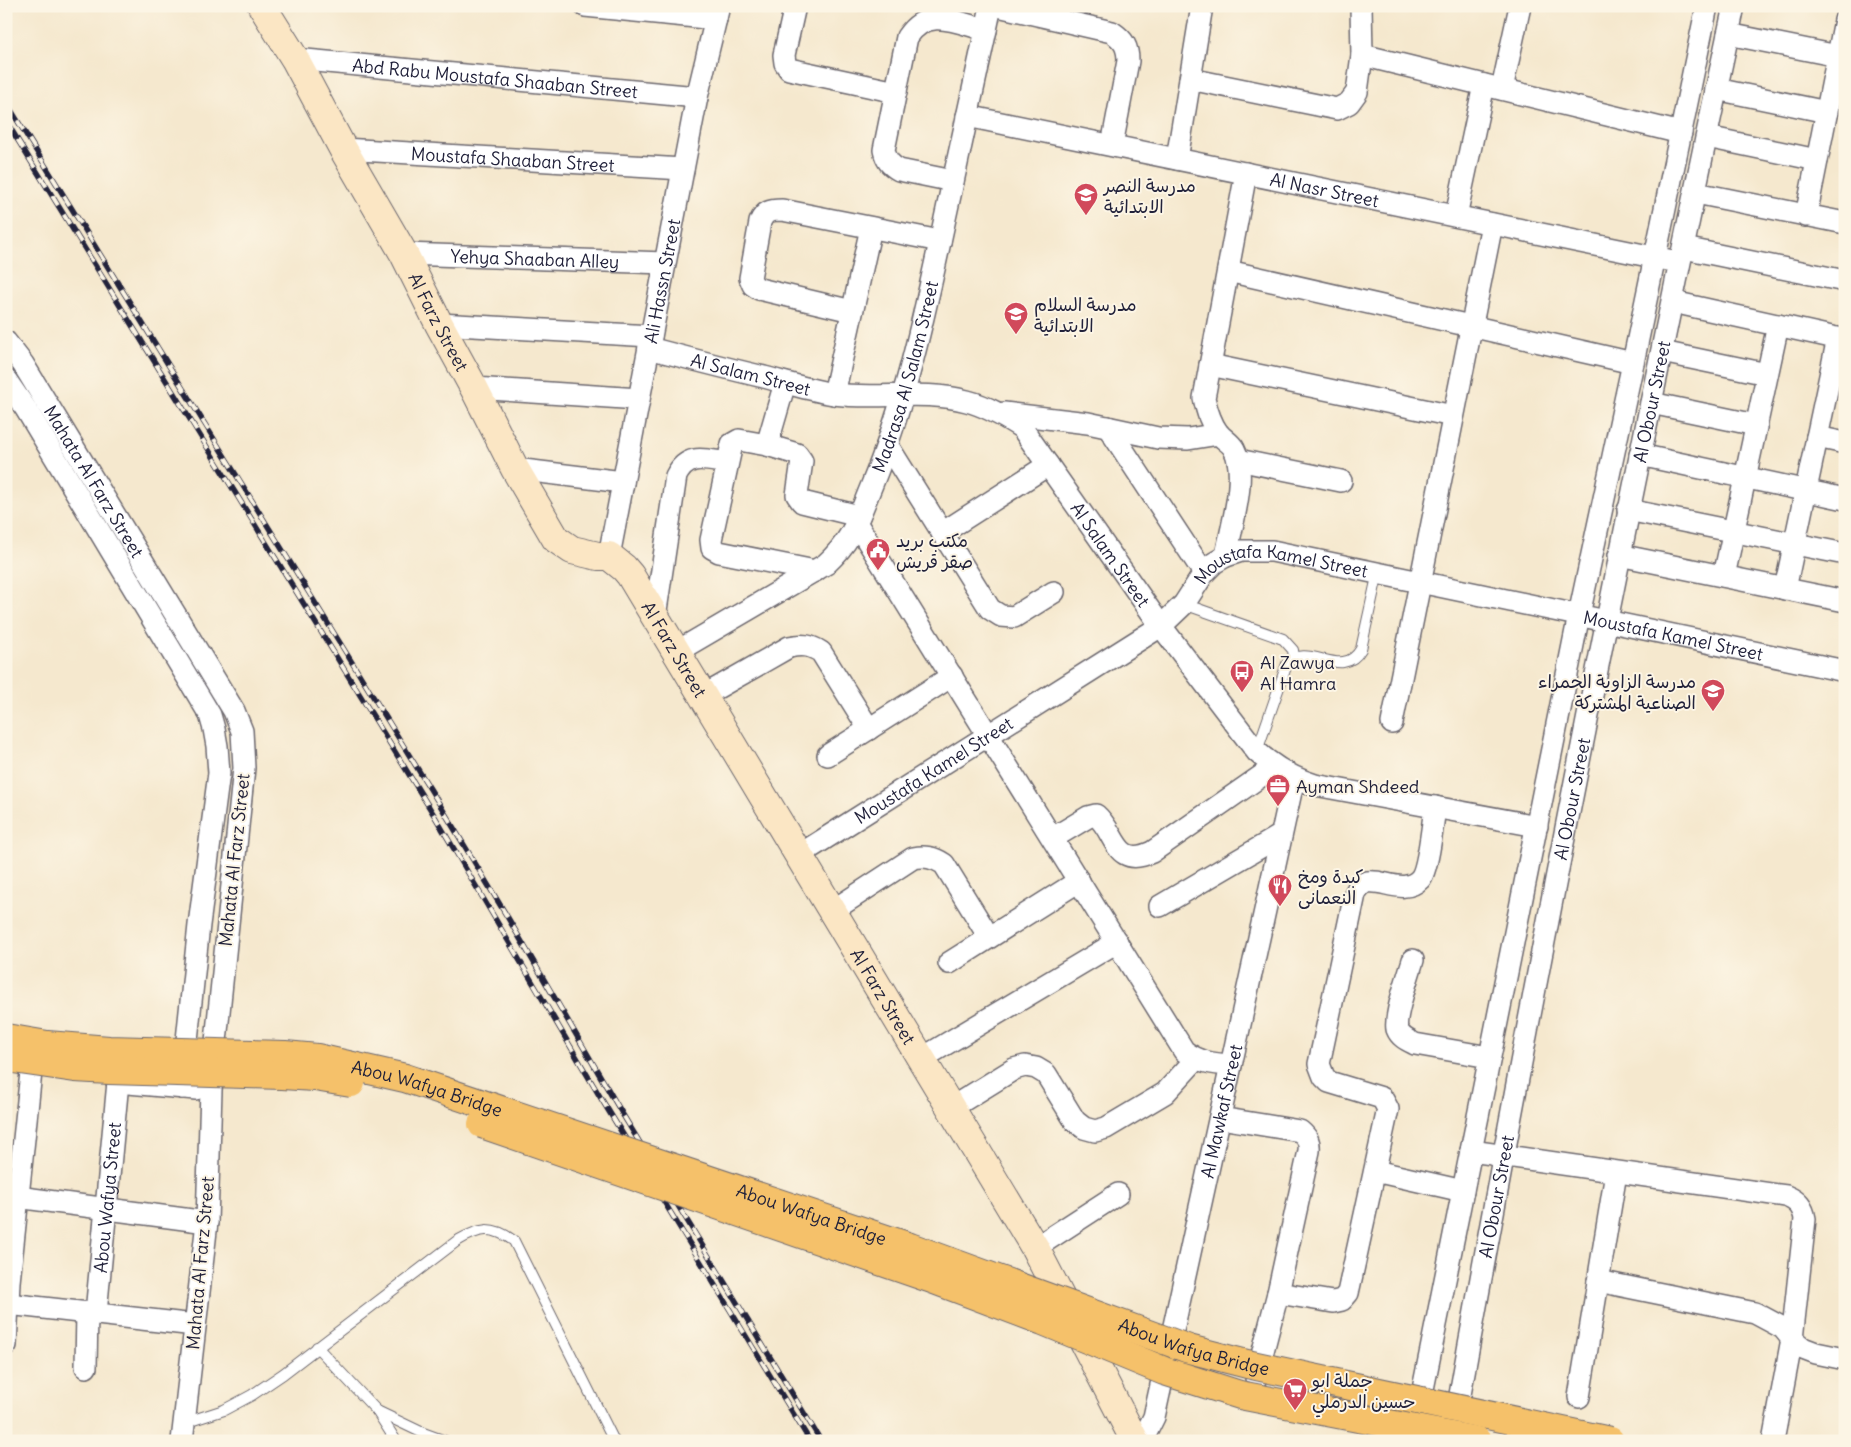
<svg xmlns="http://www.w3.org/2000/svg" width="1851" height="1447" font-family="Delius,'Playpen Sans Arabic',sans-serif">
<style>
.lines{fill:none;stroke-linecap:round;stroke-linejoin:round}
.lane-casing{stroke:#6c676e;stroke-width:12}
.street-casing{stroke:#6c676e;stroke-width:24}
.secondary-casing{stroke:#6c676e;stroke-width:30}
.primary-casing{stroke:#6c676e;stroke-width:30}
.lane{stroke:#fff;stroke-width:10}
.street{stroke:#fff;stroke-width:21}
.secondary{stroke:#fbe6c4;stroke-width:28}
.primary{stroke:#f5c16b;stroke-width:28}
.rail-casing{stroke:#22223b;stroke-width:5.5}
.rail{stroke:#fcf5e5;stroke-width:4;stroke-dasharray:11;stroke-linecap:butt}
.primary-bridge-casing{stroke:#6c676e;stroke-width:30;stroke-linecap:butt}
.primary-bridge{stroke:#f5c16b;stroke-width:28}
.labels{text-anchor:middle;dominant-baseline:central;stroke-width:4;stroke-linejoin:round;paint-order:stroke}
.street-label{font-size:18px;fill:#22223b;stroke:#fcf5e5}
.poi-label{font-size:18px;fill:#22223b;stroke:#fcf5e5;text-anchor:start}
</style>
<rect width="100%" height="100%" fill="#fcf5e5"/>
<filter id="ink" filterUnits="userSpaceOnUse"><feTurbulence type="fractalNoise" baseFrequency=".02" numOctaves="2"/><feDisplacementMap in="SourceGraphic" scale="10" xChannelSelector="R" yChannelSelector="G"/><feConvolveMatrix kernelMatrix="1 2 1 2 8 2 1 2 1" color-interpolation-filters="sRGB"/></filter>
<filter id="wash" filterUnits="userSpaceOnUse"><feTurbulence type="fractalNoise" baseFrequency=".0096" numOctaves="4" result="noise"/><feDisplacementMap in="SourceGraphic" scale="20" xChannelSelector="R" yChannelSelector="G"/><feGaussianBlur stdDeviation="1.12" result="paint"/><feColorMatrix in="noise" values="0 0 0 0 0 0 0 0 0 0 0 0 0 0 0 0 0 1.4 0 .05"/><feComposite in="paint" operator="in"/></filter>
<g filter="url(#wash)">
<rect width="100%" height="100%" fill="#f5e8ce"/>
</g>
<g filter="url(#ink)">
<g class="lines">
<defs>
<g id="lane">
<path d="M 1184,604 L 1283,639 L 1293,650 L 1294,658"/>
<path d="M 1257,751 L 1287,664 C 1308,640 1342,682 1361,649 L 1378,572"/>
<path d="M 317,1347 L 377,1411 L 396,1441"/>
<path d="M 377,1411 L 423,1433 L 445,1441"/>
<path d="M 184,1423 L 224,1410 L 252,1395 L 283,1374 L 457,1241 C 479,1228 492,1225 514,1241 L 614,1441"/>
</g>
<g id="street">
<path d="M 585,6 L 716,19"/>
<path d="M 795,6 L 784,55 L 785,63 L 789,69 L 896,92"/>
<path d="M 998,6 L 1112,32 C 1124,40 1128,47 1128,61 L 1112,145"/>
<path d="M 1728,34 L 1838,56"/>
<path d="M 1362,55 L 1681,133"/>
<path id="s1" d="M 295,59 L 697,97"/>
<path d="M 1190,79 L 1337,109 L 1349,103 L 1357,92 L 1362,55 L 1361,6"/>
<path d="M 1502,89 L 1520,6"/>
<path d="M 1716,89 L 1827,112"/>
<path id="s2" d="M 967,116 L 1668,260"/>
<path d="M 1707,137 L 1817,160"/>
<path id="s3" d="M 343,149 L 683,169"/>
<path d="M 1177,159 L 1202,6"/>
<path d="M 953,181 L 899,170 C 890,165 886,160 884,150 L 907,37 C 928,6 955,22 986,30"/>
<path d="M 1696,193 L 1845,223"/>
<path d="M 1456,216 L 1484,85"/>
<path d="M 1806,216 L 1845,20"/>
<path d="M 1684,248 L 1845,281"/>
<path id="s4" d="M 404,254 L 665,263"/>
<path d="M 1228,271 L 1633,363"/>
<path d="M 1673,302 L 1845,340"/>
<path d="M 852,311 L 759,289 L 753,285 L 750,278 L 760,222 C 765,211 770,210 782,210 L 940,241"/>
<path d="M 439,324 L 651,336"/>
<path id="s5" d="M 6,342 L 23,364 L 234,711 L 242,731 L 244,768 L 211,1090 L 207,1222 L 182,1441"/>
<path id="s6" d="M 649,348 C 687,358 725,368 764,377 C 787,383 810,390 834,394 C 879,400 923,389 967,401 C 987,406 1005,417 1022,428 L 1161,626 L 1257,752 C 1275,768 1292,778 1315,785 L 1537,826"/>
<path d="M 1662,352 L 1767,374"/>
<path d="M 1210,365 L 1453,416"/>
<path d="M 6,380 L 26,409 L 201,700 L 210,715 L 214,729 L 217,746 L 219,773 L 199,925 L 182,1088"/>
<path d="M 474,388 L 639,399"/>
<path d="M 834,394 L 871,228"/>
<path d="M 1651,403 L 1756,425"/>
<path d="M 1004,413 L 1088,423 L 1158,438 L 1188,439 L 1219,434"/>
<path d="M 1108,427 L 1204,573"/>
<path d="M 1817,437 L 1845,443"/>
<path d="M 767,445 L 785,383"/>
<path d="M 888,446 L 990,609 L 1001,616 L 1014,617 L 1054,592"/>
<path d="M 1640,455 L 1845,499"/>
<path d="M 1238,460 L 1341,481"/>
<path d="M 515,469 L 623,482"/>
<path d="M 1628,510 L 1845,554"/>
<path d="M 857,524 L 1184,1051 C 1199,1062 1212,1064 1231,1065"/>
<path d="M 942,533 L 1048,465"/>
<path d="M 1619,555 L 1845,601"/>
<path id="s7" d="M 609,556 L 697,97 L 719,6"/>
<path d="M 1226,556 C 1231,527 1248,475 1234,449 C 1231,443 1223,439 1218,433 C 1210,422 1207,411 1204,398 L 1246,173"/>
<path d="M 815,571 L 719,552 L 712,548 L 711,540 L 732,444 L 739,440 L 767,445 L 797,454 L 802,461 L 797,495 L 802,502 L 859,516"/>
<path d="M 1724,576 L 1778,325"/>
<path d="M 1785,589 L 1838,338"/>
<path d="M 655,617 L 676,476 C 688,452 706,460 727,463"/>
<path id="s8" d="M 676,652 L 826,564 C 853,539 857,521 871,487 C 910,393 929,291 951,191 C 964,130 978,68 991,6"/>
<path d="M 703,696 L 789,647 C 802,644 810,645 821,652 L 869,729"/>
<path d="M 1392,723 L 1492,224"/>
<path d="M 828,755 L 952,676"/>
<path d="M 1053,838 L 1088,817 L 1096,815 C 1117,833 1114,869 1152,852 L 1274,767"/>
<path id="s9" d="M 799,855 L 1161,626 L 1184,604 L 1204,573 L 1214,563 L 1226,556 L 1241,551 L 1272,551 L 1845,671"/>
<path d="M 1160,906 L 1281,835"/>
<path d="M 832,911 L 913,858 C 925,856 933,857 944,864 L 989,937"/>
<path d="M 1413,960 C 1409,974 1394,1016 1397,1029 C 1400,1037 1407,1040 1415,1044 L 1489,1057"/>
<path d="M 949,963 L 1079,881"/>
<path d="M 921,1059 L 1117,942"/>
<path d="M 117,1082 L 196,1089"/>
<path d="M 951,1108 L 1014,1069 L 1025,1066 L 1036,1068 L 1046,1074 L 1075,1121 L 1084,1128 L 1095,1131 L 1106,1128 L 1165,1093 L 1196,1059"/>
<path d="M 1220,1118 L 1300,1131 C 1307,1137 1310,1141 1309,1151 L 1278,1293 L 1256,1378"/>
<path d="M 1471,1151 L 1786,1196 C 1798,1201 1803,1207 1805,1219 L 1792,1339 L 1773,1441"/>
<path d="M 1375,1171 L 1463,1191"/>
<path d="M 17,1197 L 207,1222"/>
<path d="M 1035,1248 L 1118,1194"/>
<path d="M 1598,1281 L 1755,1313 L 1783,1328 L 1792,1339 L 1803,1348 L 1816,1353 L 1845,1359"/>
<path d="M 1278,1293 L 1333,1302 L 1342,1300 L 1348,1293 L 1388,1109 L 1382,1098 L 1329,1082 L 1324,1077 L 1319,1064 L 1355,894 C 1368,864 1399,901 1420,879 C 1428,870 1433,822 1435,807"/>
<path d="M 8,1304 L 195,1325"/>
<path id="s10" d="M 96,1313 L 118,1082"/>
<path d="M 6,1345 L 9,1282 L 31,1072"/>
<path d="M 86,1367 L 87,1312"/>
<path d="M 1579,1397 L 1616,1173"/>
<path d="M 1419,1409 L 1579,615 L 1633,363 L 1707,6"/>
<path id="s11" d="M 1456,1417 C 1540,945 1634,475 1734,6"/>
<path id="s12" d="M 1142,1441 L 1154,1417 L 1294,778"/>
</g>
<g id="secondary">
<path id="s13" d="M 262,6 L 295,59 L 343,149 L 404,254 L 439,324 L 474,388 L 515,469 L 556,539 L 572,550 L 598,556 L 609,556 L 624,568 L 630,575 L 1035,1248 L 1135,1441"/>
</g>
<path id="primary" d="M 1097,1331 L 1175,1357"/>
</defs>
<!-- lane casing -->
<use href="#lane" class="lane-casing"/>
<!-- street casing -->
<use href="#street" class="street-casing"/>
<!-- secondary casing -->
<use href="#secondary" class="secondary-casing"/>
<!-- primary casing -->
<use href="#primary" class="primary-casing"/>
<!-- lane -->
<use href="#lane" class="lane"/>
<!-- street -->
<use href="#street" class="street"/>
<!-- secondary -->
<use href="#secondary" class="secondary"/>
<!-- primary -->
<use href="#primary" class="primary"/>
<defs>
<g id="rail">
<path d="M 6,102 L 440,805 L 508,918 L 623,1115 L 821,1441"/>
<path d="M 6,121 L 434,815 L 602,1100 L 810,1441"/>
</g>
</defs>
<!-- rail casing -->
<use href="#rail" class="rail-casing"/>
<!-- rail -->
<use href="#rail" class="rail"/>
<defs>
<g id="primary-bridge">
<path id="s14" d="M 6,1038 L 47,1045 L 109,1050 L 285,1055 L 317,1058 L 405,1078 L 910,1247 L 1189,1349 L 1247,1364 L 1610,1441"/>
<path d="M 6,1058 L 75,1068 L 109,1070 L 282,1075 L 315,1077 L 351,1083"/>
<path d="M 482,1124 L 929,1278 L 1043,1321 L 1164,1371 L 1240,1395 L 1477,1441"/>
</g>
</defs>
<!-- primary-bridge casing -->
<use href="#primary-bridge" class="primary-bridge-casing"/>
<!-- primary-bridge -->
<use href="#primary-bridge" class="primary-bridge"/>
</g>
</g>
<!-- icons -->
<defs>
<symbol id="school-pin" viewBox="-11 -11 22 30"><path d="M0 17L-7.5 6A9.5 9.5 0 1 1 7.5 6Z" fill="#d1495b" stroke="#fcf5e5"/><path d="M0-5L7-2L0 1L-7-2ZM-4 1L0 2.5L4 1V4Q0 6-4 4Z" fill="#fff"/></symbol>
<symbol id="civic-pin" viewBox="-11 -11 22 30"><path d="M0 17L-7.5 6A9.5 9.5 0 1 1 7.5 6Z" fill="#d1495b" stroke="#fcf5e5"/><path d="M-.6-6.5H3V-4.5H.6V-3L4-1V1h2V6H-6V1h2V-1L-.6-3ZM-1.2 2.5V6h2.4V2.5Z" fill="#fff"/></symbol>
<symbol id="bus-pin" viewBox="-11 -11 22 30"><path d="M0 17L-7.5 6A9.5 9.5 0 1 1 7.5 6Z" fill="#d1495b" stroke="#fcf5e5"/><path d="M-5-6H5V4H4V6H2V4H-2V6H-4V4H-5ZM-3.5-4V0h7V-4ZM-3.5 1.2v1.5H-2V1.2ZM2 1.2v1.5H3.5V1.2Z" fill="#fff"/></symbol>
<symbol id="office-pin" viewBox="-11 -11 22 30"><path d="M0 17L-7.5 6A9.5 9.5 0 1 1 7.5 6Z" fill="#d1495b" stroke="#fcf5e5"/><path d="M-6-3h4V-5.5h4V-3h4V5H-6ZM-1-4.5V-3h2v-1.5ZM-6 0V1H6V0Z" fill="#fff"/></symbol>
<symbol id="restaurant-pin" viewBox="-11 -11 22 30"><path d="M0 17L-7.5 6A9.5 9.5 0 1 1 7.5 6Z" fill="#d1495b" stroke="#fcf5e5"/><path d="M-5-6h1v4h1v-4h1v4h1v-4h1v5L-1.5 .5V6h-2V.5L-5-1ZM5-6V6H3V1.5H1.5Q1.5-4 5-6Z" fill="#fff"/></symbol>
<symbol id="supermarket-pin" viewBox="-11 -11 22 30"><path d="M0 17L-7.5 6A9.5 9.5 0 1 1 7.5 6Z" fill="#d1495b" stroke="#fcf5e5"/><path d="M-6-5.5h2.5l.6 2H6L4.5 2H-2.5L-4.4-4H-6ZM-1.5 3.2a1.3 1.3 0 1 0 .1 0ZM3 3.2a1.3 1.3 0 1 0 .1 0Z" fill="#fff"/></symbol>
</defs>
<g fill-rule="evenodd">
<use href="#school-pin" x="1072" y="181" width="28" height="38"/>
<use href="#school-pin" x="1002" y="300" width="28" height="38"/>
<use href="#civic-pin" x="864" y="536" width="28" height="38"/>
<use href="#bus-pin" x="1228" y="658" width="28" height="38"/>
<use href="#school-pin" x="1699" y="677" width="28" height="38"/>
<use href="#office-pin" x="1264" y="772" width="28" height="38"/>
<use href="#restaurant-pin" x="1266" y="872" width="28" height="38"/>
<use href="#supermarket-pin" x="1281" y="1376" width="28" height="38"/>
</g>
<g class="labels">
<!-- street labels -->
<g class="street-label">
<text stroke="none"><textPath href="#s1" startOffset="201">Abd Rabu Moustafa Shaaban Street</textPath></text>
<text stroke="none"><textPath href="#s3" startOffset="170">Moustafa Shaaban Street</textPath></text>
<text stroke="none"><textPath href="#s2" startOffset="365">Al Nasr Street</textPath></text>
<text stroke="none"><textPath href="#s4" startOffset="131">Yehya Shaaban Alley</textPath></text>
<text stroke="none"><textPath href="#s7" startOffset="280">Ali Hassn Street</textPath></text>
<text stroke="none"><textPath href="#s13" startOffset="362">Al Farz Street</textPath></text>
<text stroke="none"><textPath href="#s6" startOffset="105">Al Salam Street</textPath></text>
<text stroke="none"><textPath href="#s8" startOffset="380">Madrasa Al Salam Street</textPath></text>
<text stroke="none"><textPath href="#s11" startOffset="1034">Al Obour Street</textPath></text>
<text stroke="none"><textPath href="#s5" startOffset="165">Mahata Al Farz Street</textPath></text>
<text stroke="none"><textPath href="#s6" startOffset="540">Al Salam Street</textPath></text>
<text stroke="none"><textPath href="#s9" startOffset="578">Moustafa Kamel Street</textPath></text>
<text stroke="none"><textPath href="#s9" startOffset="982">Moustafa Kamel Street</textPath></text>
<text stroke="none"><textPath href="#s13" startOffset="781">Al Farz Street</textPath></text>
<text stroke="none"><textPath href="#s9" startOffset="159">Moustafa Kamel Street</textPath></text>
<text stroke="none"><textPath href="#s11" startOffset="629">Al Obour Street</textPath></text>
<text transform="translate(234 860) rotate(-84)">Mahata Al Farz Street</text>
<text stroke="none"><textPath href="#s13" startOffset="1186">Al Farz Street</textPath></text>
<text stroke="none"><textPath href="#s14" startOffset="426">Abou Wafya Bridge</textPath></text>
<text stroke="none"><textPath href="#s12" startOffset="340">Al Mawkaf Street</textPath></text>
<text stroke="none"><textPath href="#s10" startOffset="116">Abou Wafya Street</textPath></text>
<text stroke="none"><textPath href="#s11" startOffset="224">Al Obour Street</textPath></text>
<text stroke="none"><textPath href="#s14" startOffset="831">Abou Wafya Bridge</textPath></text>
<text transform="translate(200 1263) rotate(-85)">Mahata Al Farz Street</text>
<text stroke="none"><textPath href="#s14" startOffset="1236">Abou Wafya Bridge</textPath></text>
</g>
<!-- poi labels -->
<g class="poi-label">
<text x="1104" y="185">مدرسة النصر<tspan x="1104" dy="21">الابتدائية</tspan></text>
<text x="1034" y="304">مدرسة السلام<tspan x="1034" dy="21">الابتدائية</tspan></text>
<text x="896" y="540">مكتب بريد<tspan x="896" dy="21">صقر قريش</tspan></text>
<text x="1260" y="662">Al Zawya<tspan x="1260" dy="21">Al Hamra</tspan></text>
<text x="1696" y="681" text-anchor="end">مدرسة الزاوية الحمراء<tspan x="1696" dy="21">الصناعية المشتركة</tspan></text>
<text x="1296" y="786">Ayman Shdeed</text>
<text x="1298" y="876">كبدة ومخ<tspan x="1298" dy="21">النعمانى</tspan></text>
<text x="1312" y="1380">جملة ابو<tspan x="1312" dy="21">حسين الدرملي</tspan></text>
</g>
</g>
<!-- margin -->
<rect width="1851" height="1447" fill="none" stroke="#fcf5e5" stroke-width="25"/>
</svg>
